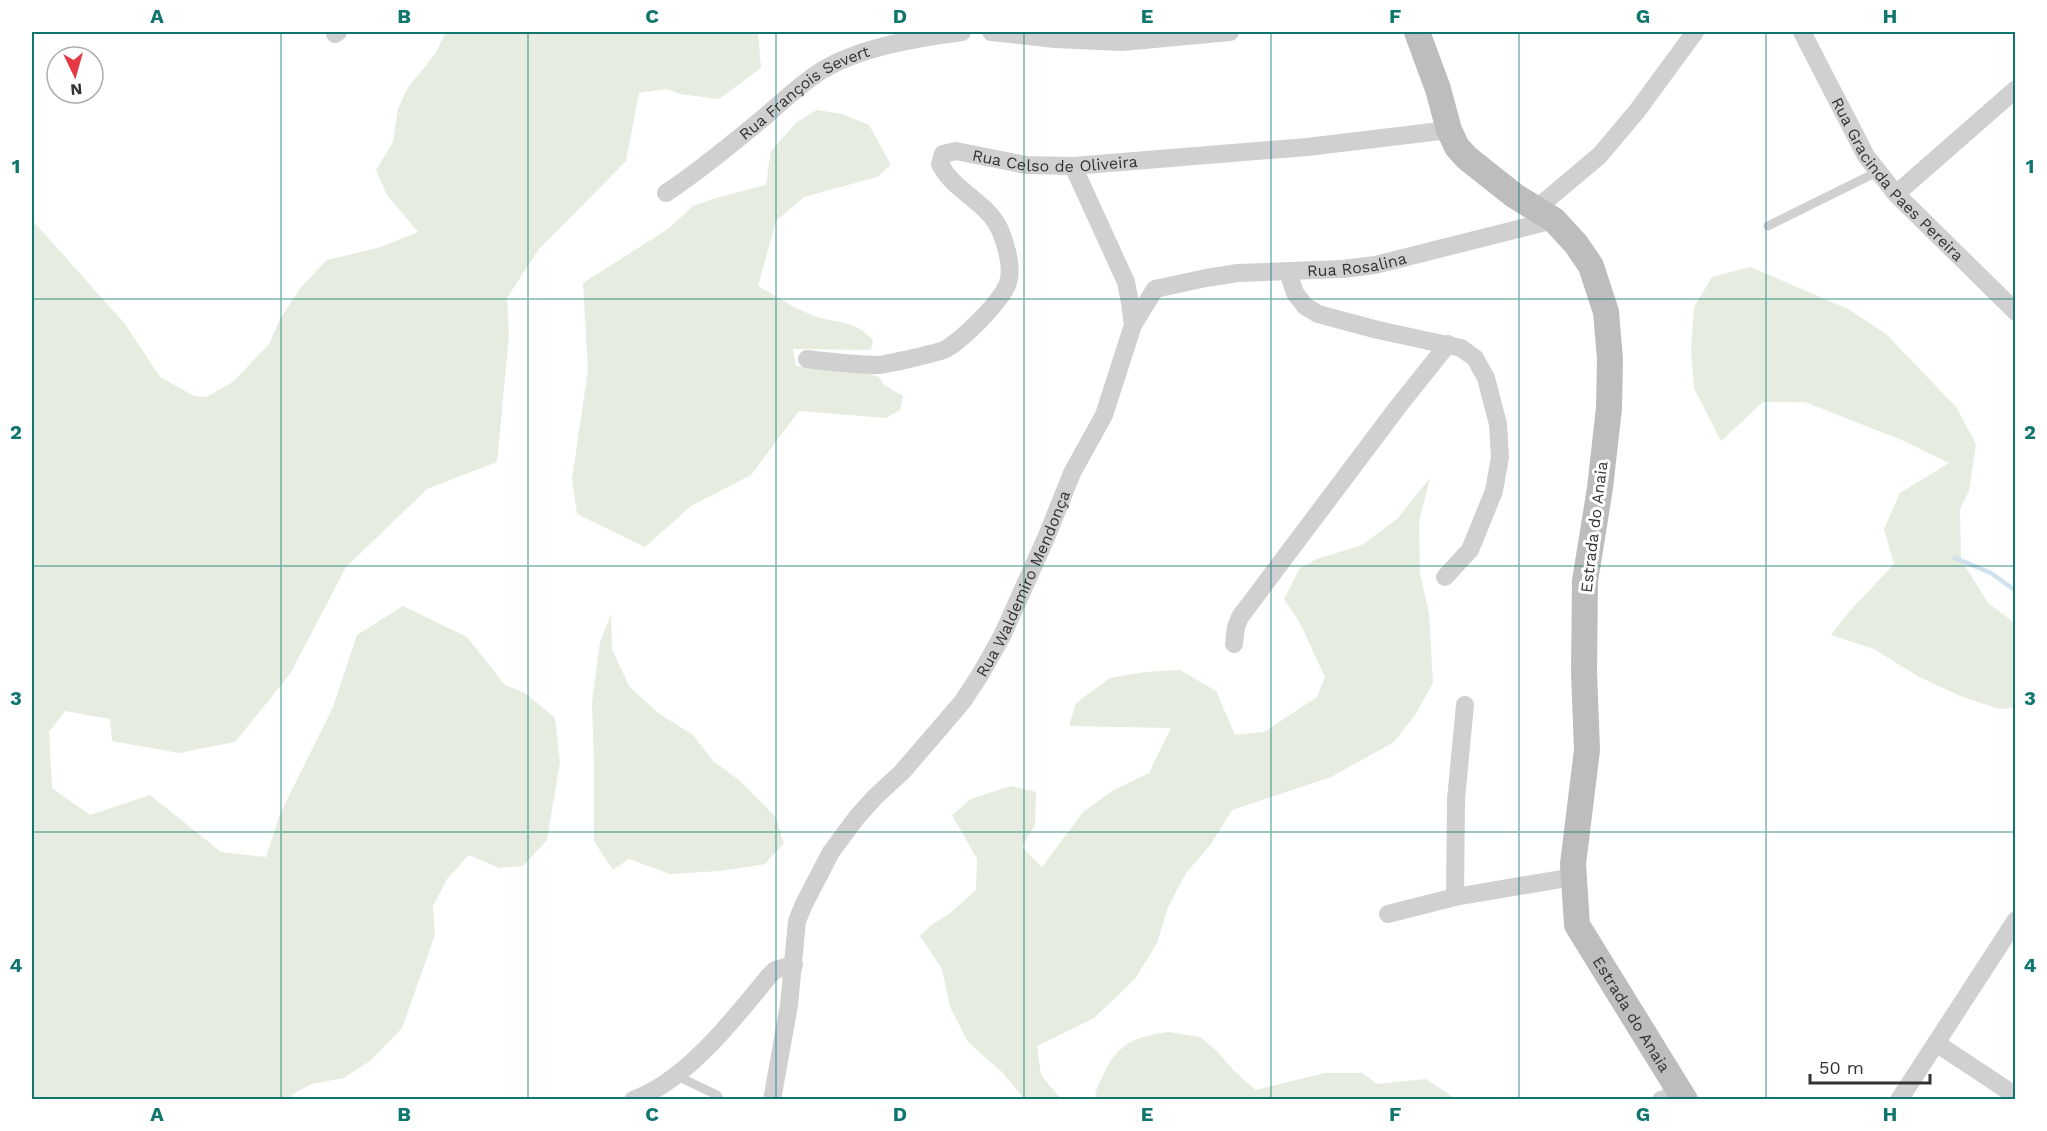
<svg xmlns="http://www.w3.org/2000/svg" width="2047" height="1131" font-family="'Work Sans',sans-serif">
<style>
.green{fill:#e6ecdf}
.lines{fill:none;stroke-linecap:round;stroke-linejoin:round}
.stream{stroke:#cfe2ee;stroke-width:4.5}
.lane{stroke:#d0d0d0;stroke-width:9}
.street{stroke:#d0d0d0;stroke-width:18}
.secondary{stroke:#bdbdbd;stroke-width:26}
.grid{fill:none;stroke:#0f766e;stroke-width:1.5;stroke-opacity:0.55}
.labels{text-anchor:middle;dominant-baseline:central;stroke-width:6;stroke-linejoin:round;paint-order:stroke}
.street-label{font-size:16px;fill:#333;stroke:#fff}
.neatline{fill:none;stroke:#0f766e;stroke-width:2}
.grid-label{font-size:20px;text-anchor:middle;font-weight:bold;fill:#0f766e}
</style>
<rect width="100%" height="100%" fill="#fff"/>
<!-- green -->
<g class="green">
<path d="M 446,32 L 758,32 L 761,68 L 719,99 L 680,94 L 667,89 L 639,93 L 626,161 L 538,250 L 507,298 L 509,335 L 497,462 L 427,489 L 346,567 L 290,674 L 235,742 L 179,753 L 112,741 L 110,719 L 65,711 L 49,732 L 52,788 L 90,815 L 150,795 L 221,852 L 266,857 L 280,814 L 333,707 L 357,635 L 403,606 L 467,637 L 505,685 L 525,693 L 555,718 L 560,762 L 547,840 L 523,866 L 499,868 L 469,855 L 447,879 L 433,906 L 435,935 L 402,1028 L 370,1061 L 344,1078 L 311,1084 L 293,1094 L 288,1099 L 32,1099 L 32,220 L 125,324 L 160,377 L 194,396 L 206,397 L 233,382 L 269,344 L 280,319 L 301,287 L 327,260 L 381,247 L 418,232 L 387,195 L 376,170 L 393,142 L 398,109 L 407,89 L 435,54 Z"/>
<path d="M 817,110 L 842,114 L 869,125 L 891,165 L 877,177 L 804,197 L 776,221 L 758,286 C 774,295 800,312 817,317 C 841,324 854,320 873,340 L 871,350 L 793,349 L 796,366 L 863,371 L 879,377 L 884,385 L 903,396 L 900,410 L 886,418 L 799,411 L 751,475 L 691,506 L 645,547 L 577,514 L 572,479 L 588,370 L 583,283 L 668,229 L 693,206 L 716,198 L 766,185 L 771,151 L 797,122 Z"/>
<path d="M 1750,267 L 1848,309 L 1886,334 L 1956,407 L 1976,444 L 1969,491 L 1960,509 L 1961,560 L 1989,604 L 2015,623 L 2015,708 L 2000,709 L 1963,697 L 1919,677 L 1874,649 L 1831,635 L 1848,613 L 1894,564 L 1884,529 L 1900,493 L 1949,463 L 1904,441 L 1805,402 L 1763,402 L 1721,441 L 1694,388 L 1691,351 L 1694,307 L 1712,277 Z"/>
<path d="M 1430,478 L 1419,522 L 1420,574 L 1429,613 L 1433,683 L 1415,715 L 1394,742 L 1331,777 L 1232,810 L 1211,844 L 1186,873 L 1168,907 L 1157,943 L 1135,979 L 1094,1018 L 1037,1046 L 1041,1075 L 1061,1099 L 1024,1099 L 1002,1072 L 968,1042 L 950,1007 L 942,969 L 920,936 L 931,925 L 949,914 L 976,890 L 977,859 L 952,815 L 971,799 L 1011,786 L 1036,792 L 1035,825 L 1022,847 L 1042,867 L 1083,812 L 1112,791 L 1149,773 L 1171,728 L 1069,726 L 1076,703 L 1110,678 L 1145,672 L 1180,670 L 1216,691 L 1235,735 L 1264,732 L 1317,697 L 1325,677 L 1300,623 L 1284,599 L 1300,568 L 1317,559 L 1362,545 L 1397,519 Z"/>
<path d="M 611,614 L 612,649 L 629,686 L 658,713 L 693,735 L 713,761 L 739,780 L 775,816 L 784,843 L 765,864 L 720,871 L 670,874 L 629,859 L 613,870 L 594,841 L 594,765 L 592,703 L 600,642 Z"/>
<path d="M 1169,1032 L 1200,1037 L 1218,1052 L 1234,1071 L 1256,1090 L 1325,1073 L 1362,1073 L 1377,1084 L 1426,1079 L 1456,1099 L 1099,1099 L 1095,1094 C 1113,1051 1121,1038 1169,1032 Z"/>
</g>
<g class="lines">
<!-- stream -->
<path class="stream" d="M 1955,558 L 1991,573 L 2016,591"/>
<!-- lane -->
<g class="lane">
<path d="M 1768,226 L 1877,172"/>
<path d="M 677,1076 L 717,1095 L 720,1100"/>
</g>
<!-- street -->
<g class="street">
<path d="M 991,32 L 1055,39 L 1122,42 L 1230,32"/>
<path id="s1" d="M 1802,32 L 1866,156 L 1896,194 L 2016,312"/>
<path d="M 335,34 L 338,32"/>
<path id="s2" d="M 666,193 C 702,169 734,142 768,114 C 785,99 802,83 821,71 C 860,47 917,38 962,32"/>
<path d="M 1896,194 L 2016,89"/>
<path d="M 1536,209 L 1600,155 L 1637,111 L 1695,32"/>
<path d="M 1288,272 L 1295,293 L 1305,306 L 1318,314 L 1378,330 L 1461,348 L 1475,358 L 1486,378 L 1498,424 L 1500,457 L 1494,491 L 1470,550 L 1445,577"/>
<path id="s3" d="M 1133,325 L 1155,289 L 1206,278 L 1238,273 L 1343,269 L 1375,265 L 1554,220"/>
<path id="s4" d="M 807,359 C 831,362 855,365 879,365 C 888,364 938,353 946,349 C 963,339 1001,302 1008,283 C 1013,267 1006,245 1000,230 C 987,201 954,192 940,164 L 943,154 L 956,151 L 1026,165 L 1073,166 L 1307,147 L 1449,130"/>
<path d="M 1234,644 L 1236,627 L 1240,617 L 1397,408 L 1448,344"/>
<path d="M 1455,897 L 1456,799 L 1465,705"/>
<path d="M 1388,914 L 1455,897 L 1573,877"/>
<path d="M 1936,1043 L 2016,1096"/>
<path d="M 633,1100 C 686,1081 734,1019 769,976 L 775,970 L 794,965"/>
<path id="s5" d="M 772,1100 L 789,1005 L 797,921 L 804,904 L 831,852 L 857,817 L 875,797 L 902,772 L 934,735 L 963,701 L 980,675 L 1002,636 L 1046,538 L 1072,473 L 1104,415 L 1133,325 L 1130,303 L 1126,282 L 1073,166"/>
<path d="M 1661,1100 L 1680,1093"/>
<path d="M 1899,1100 L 2016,920"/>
</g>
<!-- secondary -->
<path class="secondary" id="s6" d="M 1417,32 L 1438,89 L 1449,130 L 1457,147 L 1467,158 L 1515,196 L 1554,220 L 1576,244 L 1591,266 L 1606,312 L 1610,359 L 1609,408 L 1600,488 L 1585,581 L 1584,672 L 1587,750 L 1573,864 L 1577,925 L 1685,1100"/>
</g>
<!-- grid -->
<path class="grid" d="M 281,32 L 281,1100M 528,32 L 528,1100M 776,32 L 776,1100M 1024,32 L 1024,1100M 1271,32 L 1271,1100M 1519,32 L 1519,1100M 1766,32 L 1766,1100M 32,299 L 2016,299M 32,566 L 2016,566M 32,832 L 2016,832"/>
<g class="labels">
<!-- street labels -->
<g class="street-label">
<text stroke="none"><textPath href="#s2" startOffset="172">Rua François Severt</textPath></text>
<text stroke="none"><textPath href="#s4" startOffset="501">Rua Celso de Oliveira</textPath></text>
<text stroke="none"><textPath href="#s1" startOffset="177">Rua Gracinda Paes Pereira</textPath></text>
<text stroke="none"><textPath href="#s3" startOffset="246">Rua Rosalina</textPath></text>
<text transform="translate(1594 527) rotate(-83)">Estrada do Anaia</text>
<text stroke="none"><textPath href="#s5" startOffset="591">Rua Waldemiro Mendonça</textPath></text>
<text stroke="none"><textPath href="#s6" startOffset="1072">Estrada do Anaia</textPath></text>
</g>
</g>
<!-- border -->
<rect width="2047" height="1131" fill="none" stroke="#ffffff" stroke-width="66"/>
<!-- north arrow -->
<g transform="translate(75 75) rotate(175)"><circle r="28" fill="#ffffff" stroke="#adadad" stroke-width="1.5"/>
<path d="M0-4.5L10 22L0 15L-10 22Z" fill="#e63946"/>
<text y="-9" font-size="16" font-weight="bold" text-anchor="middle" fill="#333333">N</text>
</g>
<!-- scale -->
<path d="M1810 1074v9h120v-9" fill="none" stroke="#333333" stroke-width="3"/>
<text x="1819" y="1074" font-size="18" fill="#333333" stroke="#ffffff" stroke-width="4.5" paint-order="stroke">50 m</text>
<rect x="33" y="33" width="1981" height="1065" class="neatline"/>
<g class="grid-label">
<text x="157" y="23">A</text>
<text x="404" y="23">B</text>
<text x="652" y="23">C</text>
<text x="900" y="23">D</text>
<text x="1147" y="23">E</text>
<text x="1395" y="23">F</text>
<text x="1643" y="23">G</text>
<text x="1890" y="23">H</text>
<text x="16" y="173">1</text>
<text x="2030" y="173">1</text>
<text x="16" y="439">2</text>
<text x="2030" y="439">2</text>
<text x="16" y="705">3</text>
<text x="2030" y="705">3</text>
<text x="16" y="972">4</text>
<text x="2030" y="972">4</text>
<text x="157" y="1121">A</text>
<text x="404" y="1121">B</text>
<text x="652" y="1121">C</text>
<text x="900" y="1121">D</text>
<text x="1147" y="1121">E</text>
<text x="1395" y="1121">F</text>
<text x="1643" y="1121">G</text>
<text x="1890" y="1121">H</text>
</g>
</svg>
